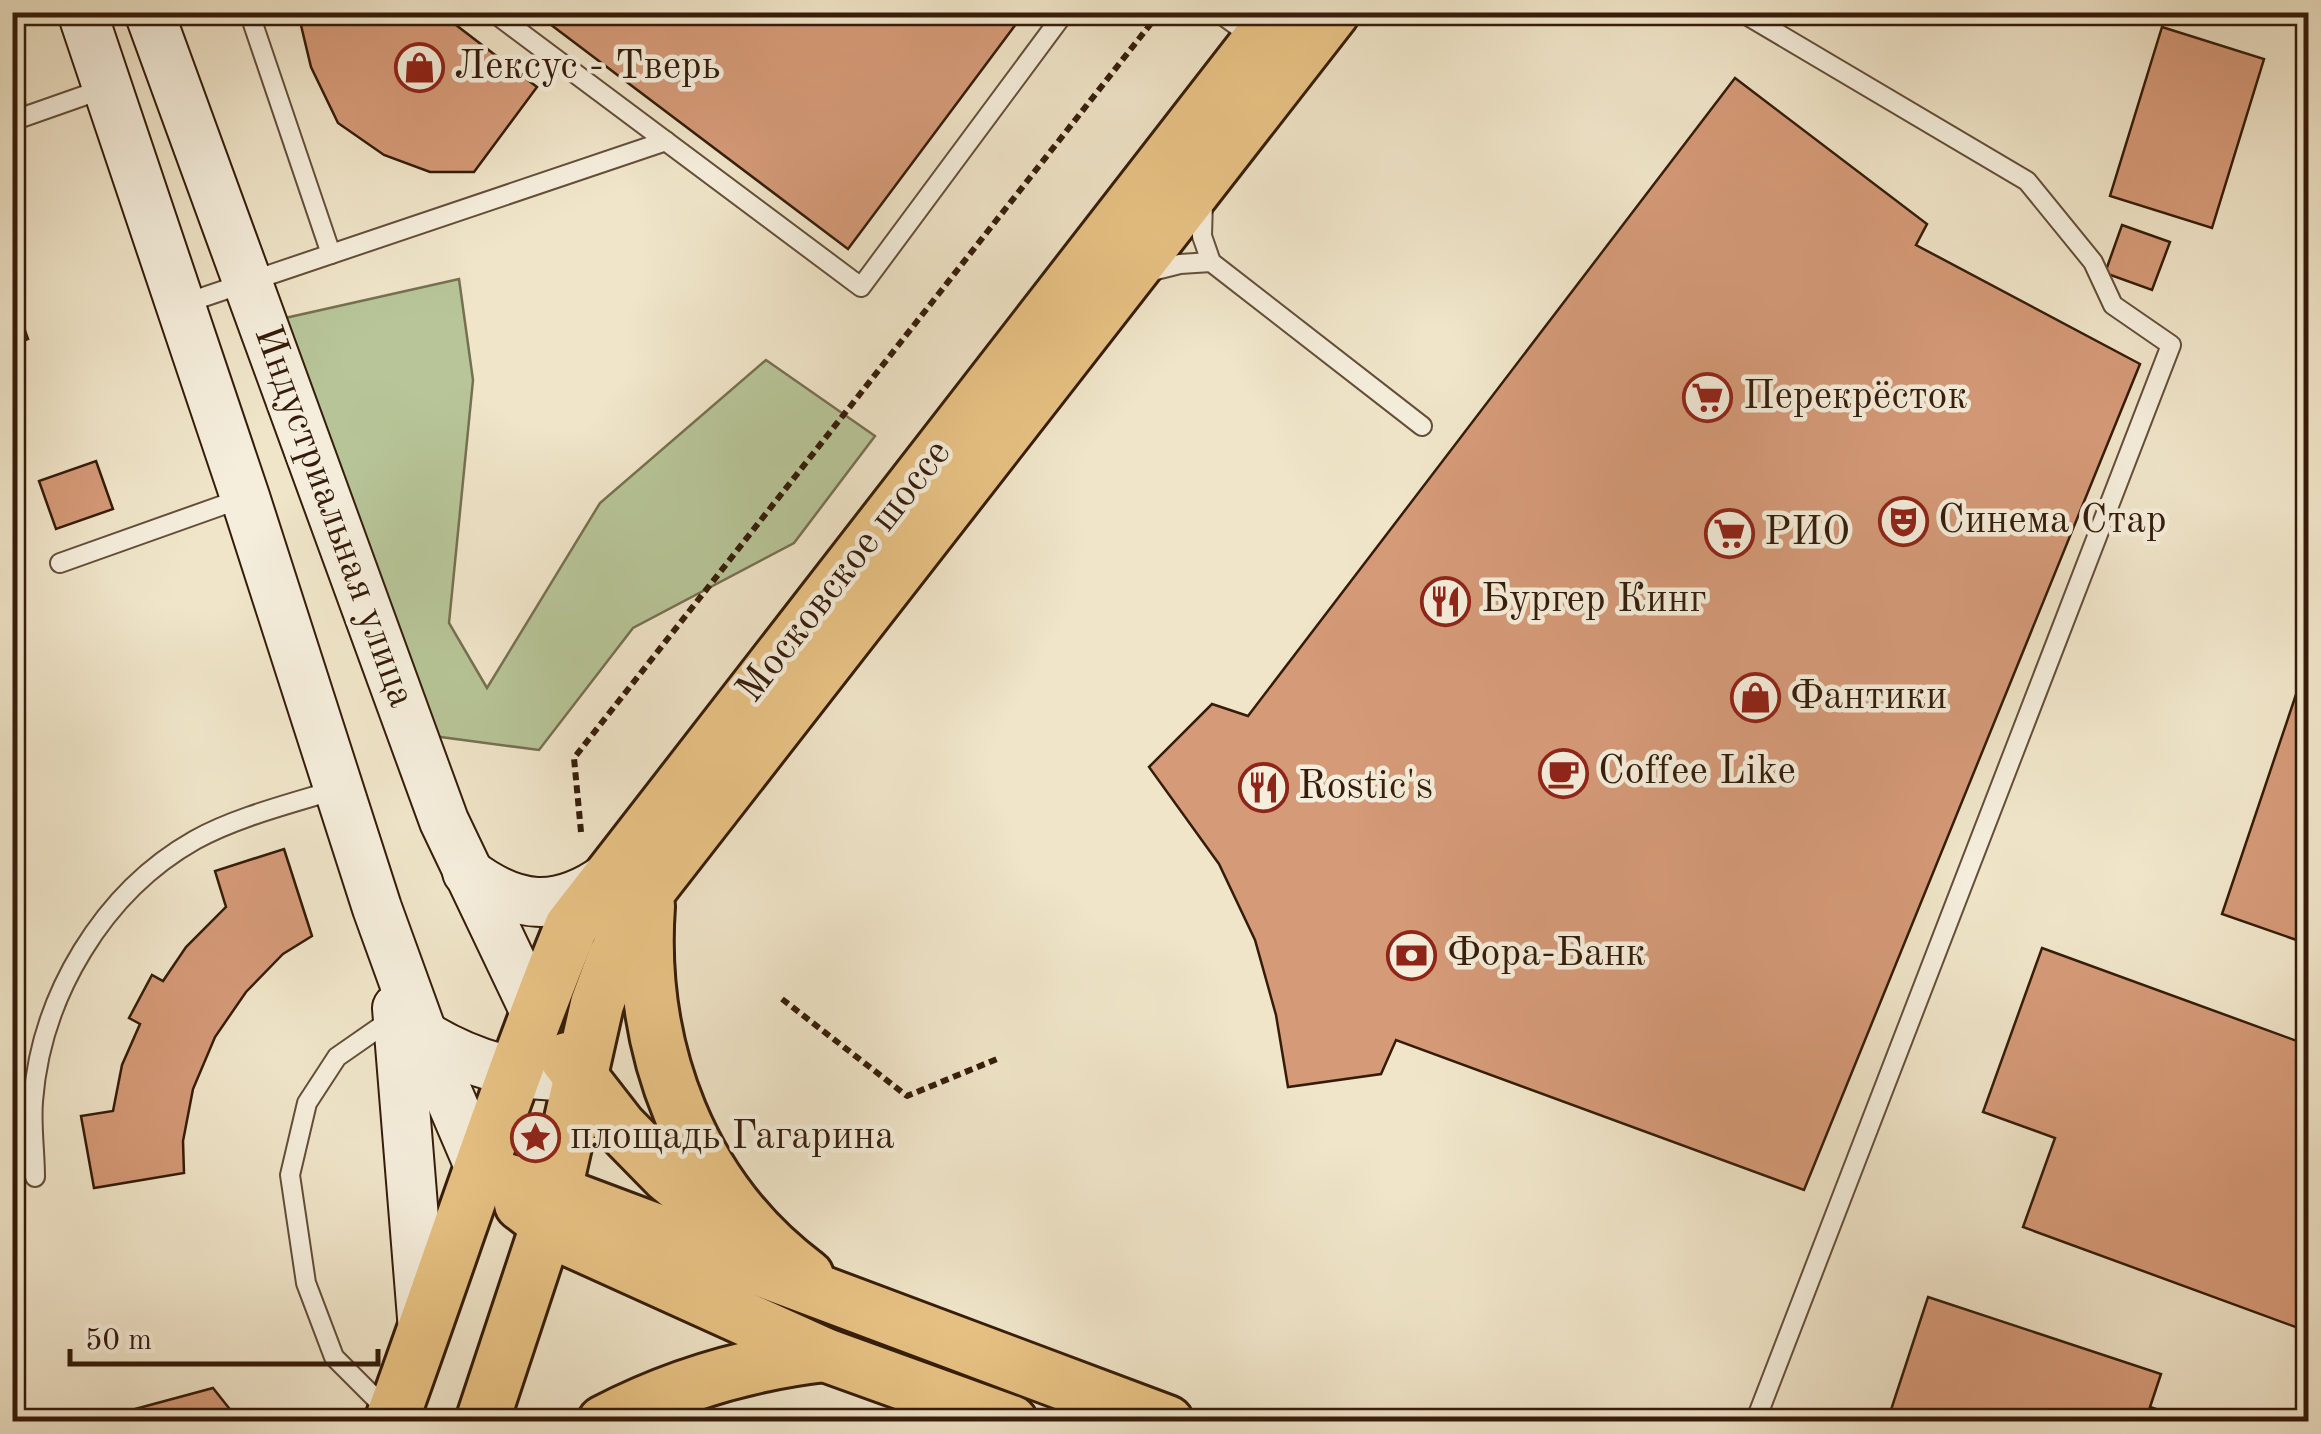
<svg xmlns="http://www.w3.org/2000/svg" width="2321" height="1434" font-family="'Old Standard TT',serif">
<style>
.green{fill:#b7c598;stroke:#767051;stroke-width:2.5}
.building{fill:#d59a78;stroke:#351c0a;stroke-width:2.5}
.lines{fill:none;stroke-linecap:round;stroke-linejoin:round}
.lane-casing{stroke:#644e3a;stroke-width:22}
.secondary-casing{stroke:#351c0a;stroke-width:52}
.primary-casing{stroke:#351c0a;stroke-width:58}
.path{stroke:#351c0a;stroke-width:6;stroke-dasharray:8 5;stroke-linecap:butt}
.lane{stroke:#f5eedc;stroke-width:18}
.secondary{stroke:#f5eedc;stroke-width:48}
.primary{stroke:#e8c284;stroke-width:52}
.labels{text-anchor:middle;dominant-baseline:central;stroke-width:9;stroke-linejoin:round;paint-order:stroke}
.poi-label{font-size:40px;fill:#351c0a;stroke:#f5eedc;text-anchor:start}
.street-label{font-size:40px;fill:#351c0a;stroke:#f5eedc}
</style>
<rect width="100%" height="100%" fill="#f0e5c9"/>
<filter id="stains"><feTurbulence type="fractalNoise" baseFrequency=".002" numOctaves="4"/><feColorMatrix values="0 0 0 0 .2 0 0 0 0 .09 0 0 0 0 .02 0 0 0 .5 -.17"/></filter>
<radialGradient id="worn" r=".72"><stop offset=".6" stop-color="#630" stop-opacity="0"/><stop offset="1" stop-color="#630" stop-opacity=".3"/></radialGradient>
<!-- green -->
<path class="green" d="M 459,279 L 473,380 L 449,623 L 487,688 L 600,503 L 766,360 L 875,436 L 794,543 L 633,628 L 539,750 L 396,731 L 263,323 Z"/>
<!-- building -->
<g class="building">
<path d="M 302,12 L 439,12 L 537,87 L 474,172 L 430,172 L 384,155 L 338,123 L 311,67 L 299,17 Z"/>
<path d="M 534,12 L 1025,12 L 848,249 Z"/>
<path d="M 2162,27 L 2264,59 L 2212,228 L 2110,196 Z"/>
<path d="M 15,74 L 25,103 L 12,108 L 12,75 Z"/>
<path d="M 1735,78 L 1927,224 L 1916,245 L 2140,364 L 1804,1190 L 1396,1040 L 1381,1074 L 1288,1087 L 1276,1015 L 1255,940 L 1219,864 L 1149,767 L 1212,704 L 1248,716 Z"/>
<path d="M 2122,225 L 2170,242 L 2152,290 L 2105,273 Z"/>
<path d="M 12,294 L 28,339 L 12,345 Z"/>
<path d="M 96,461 L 113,509 L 56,529 L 39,481 Z"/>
<path d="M 2308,659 L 2308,944 L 2222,914 Z"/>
<path d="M 284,849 L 312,936 L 283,954 L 246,992 L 215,1037 L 193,1089 L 183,1141 L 184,1173 L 94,1188 L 81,1116 L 113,1111 L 122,1065 L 140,1024 L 129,1018 L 152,975 L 163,981 L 186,947 L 226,907 L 215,871 Z"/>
<path d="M 2042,948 L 2308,1045 L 2308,1308 L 2301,1329 L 2023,1227 L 2055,1138 L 1983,1112 Z"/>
<path d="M 1928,1297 L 2161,1374 L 2150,1407 L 2194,1422 L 1887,1422 Z"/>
<path d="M 213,1388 L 240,1422 L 87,1422 Z"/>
</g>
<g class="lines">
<defs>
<g id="lane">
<path d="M 249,12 L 331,254"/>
<path d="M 493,12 L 861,287 L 1065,12"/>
<path d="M 1218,12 L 1254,38"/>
<path d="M 1743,13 L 2027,181 L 2093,262 L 2113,305 L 2171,345 L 1755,1422"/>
<path d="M 12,121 L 106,88"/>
<path d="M 1203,201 L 1202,236 L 1211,262 L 1422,426"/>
<path d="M 1148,272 L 1180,264 L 1211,262"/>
<path d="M 183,304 L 666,141"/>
<path d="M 60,563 L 243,498"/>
<path d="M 35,1177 C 35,1152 31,1126 33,1101 C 41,996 103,892 195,840 C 236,817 293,803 338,789"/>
<path d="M 390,1413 L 334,1357 L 306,1283 L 290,1175 L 307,1103 L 337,1057 L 393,1018"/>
</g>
<g id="secondary">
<path d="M 82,12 L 245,497 L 377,908 L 423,1035 L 482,1173"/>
<path d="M 149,12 L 444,821 L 536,1014"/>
<path d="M 467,872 C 516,909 557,913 608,877"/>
<path d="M 397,1008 L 423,1330"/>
<path d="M 423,1035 C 474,1066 522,1079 582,1075"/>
</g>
<g id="primary">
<path d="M 648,906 C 638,1048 690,1189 807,1276"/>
<path d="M 567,1059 L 620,1127 L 668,1176 L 727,1225"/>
<path d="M 482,1173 L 575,1200 L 1167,1422"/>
<path d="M 521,1204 L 564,1237 L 825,1355 L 1011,1422"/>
<path d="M 391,1422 C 451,1257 505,1089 571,927 L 1281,12"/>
<path d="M 482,1422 L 547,1226 L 597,1004 L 614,958 L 649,890 L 1333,12"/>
<path d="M 604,1422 C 675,1385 746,1364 825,1355"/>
</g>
</defs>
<!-- lane casing -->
<use href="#lane" class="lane-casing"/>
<!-- secondary casing -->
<use href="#secondary" class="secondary-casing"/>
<!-- primary casing -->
<use href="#primary" class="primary-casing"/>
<!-- path -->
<g class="path">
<path d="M 581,832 L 574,758 L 1160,12"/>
<path d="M 782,999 L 907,1096 L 997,1059"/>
</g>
<!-- lane -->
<use href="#lane" class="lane"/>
<!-- secondary -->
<use href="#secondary" class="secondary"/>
<!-- primary -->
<use href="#primary" class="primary"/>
</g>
<!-- icons -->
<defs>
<symbol id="shop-ring" viewBox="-11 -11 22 22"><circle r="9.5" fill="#f5eedc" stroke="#8f2418" stroke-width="1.5"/><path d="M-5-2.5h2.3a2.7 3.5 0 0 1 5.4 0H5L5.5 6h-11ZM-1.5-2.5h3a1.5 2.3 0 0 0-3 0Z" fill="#8f2418"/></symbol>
<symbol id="supermarket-ring" viewBox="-11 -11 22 22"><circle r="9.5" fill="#f5eedc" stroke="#8f2418" stroke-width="1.5"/><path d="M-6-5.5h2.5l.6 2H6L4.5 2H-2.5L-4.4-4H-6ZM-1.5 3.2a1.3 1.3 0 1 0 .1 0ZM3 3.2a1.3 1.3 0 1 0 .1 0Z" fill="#8f2418"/></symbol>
<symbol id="theatre-ring" viewBox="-11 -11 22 22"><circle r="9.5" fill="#f5eedc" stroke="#8f2418" stroke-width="1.5"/><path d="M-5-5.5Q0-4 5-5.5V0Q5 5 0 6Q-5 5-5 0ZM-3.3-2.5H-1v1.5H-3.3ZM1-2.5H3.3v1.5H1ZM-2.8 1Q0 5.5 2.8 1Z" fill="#8f2418"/></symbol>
<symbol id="restaurant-ring" viewBox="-11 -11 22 22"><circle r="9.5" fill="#f5eedc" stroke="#8f2418" stroke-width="1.5"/><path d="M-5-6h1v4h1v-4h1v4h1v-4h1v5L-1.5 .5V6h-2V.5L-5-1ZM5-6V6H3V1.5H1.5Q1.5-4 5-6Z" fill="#8f2418"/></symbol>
<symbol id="cafe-ring" viewBox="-11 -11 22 22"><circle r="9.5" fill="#f5eedc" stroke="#8f2418" stroke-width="1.5"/><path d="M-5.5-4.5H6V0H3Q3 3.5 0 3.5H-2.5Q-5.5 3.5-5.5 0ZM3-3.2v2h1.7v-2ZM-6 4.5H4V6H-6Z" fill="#8f2418"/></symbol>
<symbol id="bank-ring" viewBox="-11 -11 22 22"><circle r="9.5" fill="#f5eedc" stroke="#8f2418" stroke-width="1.5"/><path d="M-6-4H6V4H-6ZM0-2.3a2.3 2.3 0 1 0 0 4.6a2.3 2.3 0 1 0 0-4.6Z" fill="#8f2418"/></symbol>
<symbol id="sight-ring" viewBox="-11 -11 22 22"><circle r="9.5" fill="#f5eedc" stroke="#8f2418" stroke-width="1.5"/><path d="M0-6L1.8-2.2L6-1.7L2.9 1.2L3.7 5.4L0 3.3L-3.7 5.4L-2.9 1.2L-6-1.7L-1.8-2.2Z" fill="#8f2418"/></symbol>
</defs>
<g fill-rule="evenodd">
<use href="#shop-ring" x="392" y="40" width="55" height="55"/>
<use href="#supermarket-ring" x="1680" y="370" width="55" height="55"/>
<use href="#theatre-ring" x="1876" y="494" width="55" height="55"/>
<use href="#supermarket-ring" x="1702" y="506" width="55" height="55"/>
<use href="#restaurant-ring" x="1418" y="574" width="55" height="55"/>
<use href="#shop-ring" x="1728" y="670" width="55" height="55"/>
<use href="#cafe-ring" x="1536" y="746" width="55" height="55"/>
<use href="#restaurant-ring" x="1236" y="760" width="55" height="55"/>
<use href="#bank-ring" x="1384" y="928" width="55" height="55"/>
<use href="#sight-ring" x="508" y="1110" width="55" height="55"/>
</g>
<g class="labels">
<!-- poi labels -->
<g class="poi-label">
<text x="454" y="68">Лексус - Тверь</text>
<text x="1743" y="398">Перекрёсток</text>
<text x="1938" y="522">Синема Стар</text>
<text x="1764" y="534">РИО</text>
<text x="1481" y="601">Бургер Кинг</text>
<text x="1790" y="698">Фантики</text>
<text x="1598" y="773">Coffee Like</text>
<text x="1298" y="788">Rostic's</text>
<text x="1447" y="955">Фора-Банк</text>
<text x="570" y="1138">площадь Гагарина</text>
</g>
<!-- street labels -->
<g class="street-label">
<text transform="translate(333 517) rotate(70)">Индустриальная улица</text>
<text transform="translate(845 572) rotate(-52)">Московское шоссе</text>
</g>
</g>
<!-- margin -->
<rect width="2321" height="1434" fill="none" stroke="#f0e5c9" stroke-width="50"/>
<rect x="15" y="15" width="2291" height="1404" fill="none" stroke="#351c0a" stroke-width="5"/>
<rect x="25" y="25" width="2271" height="1384" fill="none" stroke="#351c0a" stroke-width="2.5"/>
<!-- scale -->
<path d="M70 1349v15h308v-15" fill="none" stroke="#351c0a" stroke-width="5"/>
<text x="85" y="1349" font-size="30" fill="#351c0a" stroke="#f5eedc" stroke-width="8" paint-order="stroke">50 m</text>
<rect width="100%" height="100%" filter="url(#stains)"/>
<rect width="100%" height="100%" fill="url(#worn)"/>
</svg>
